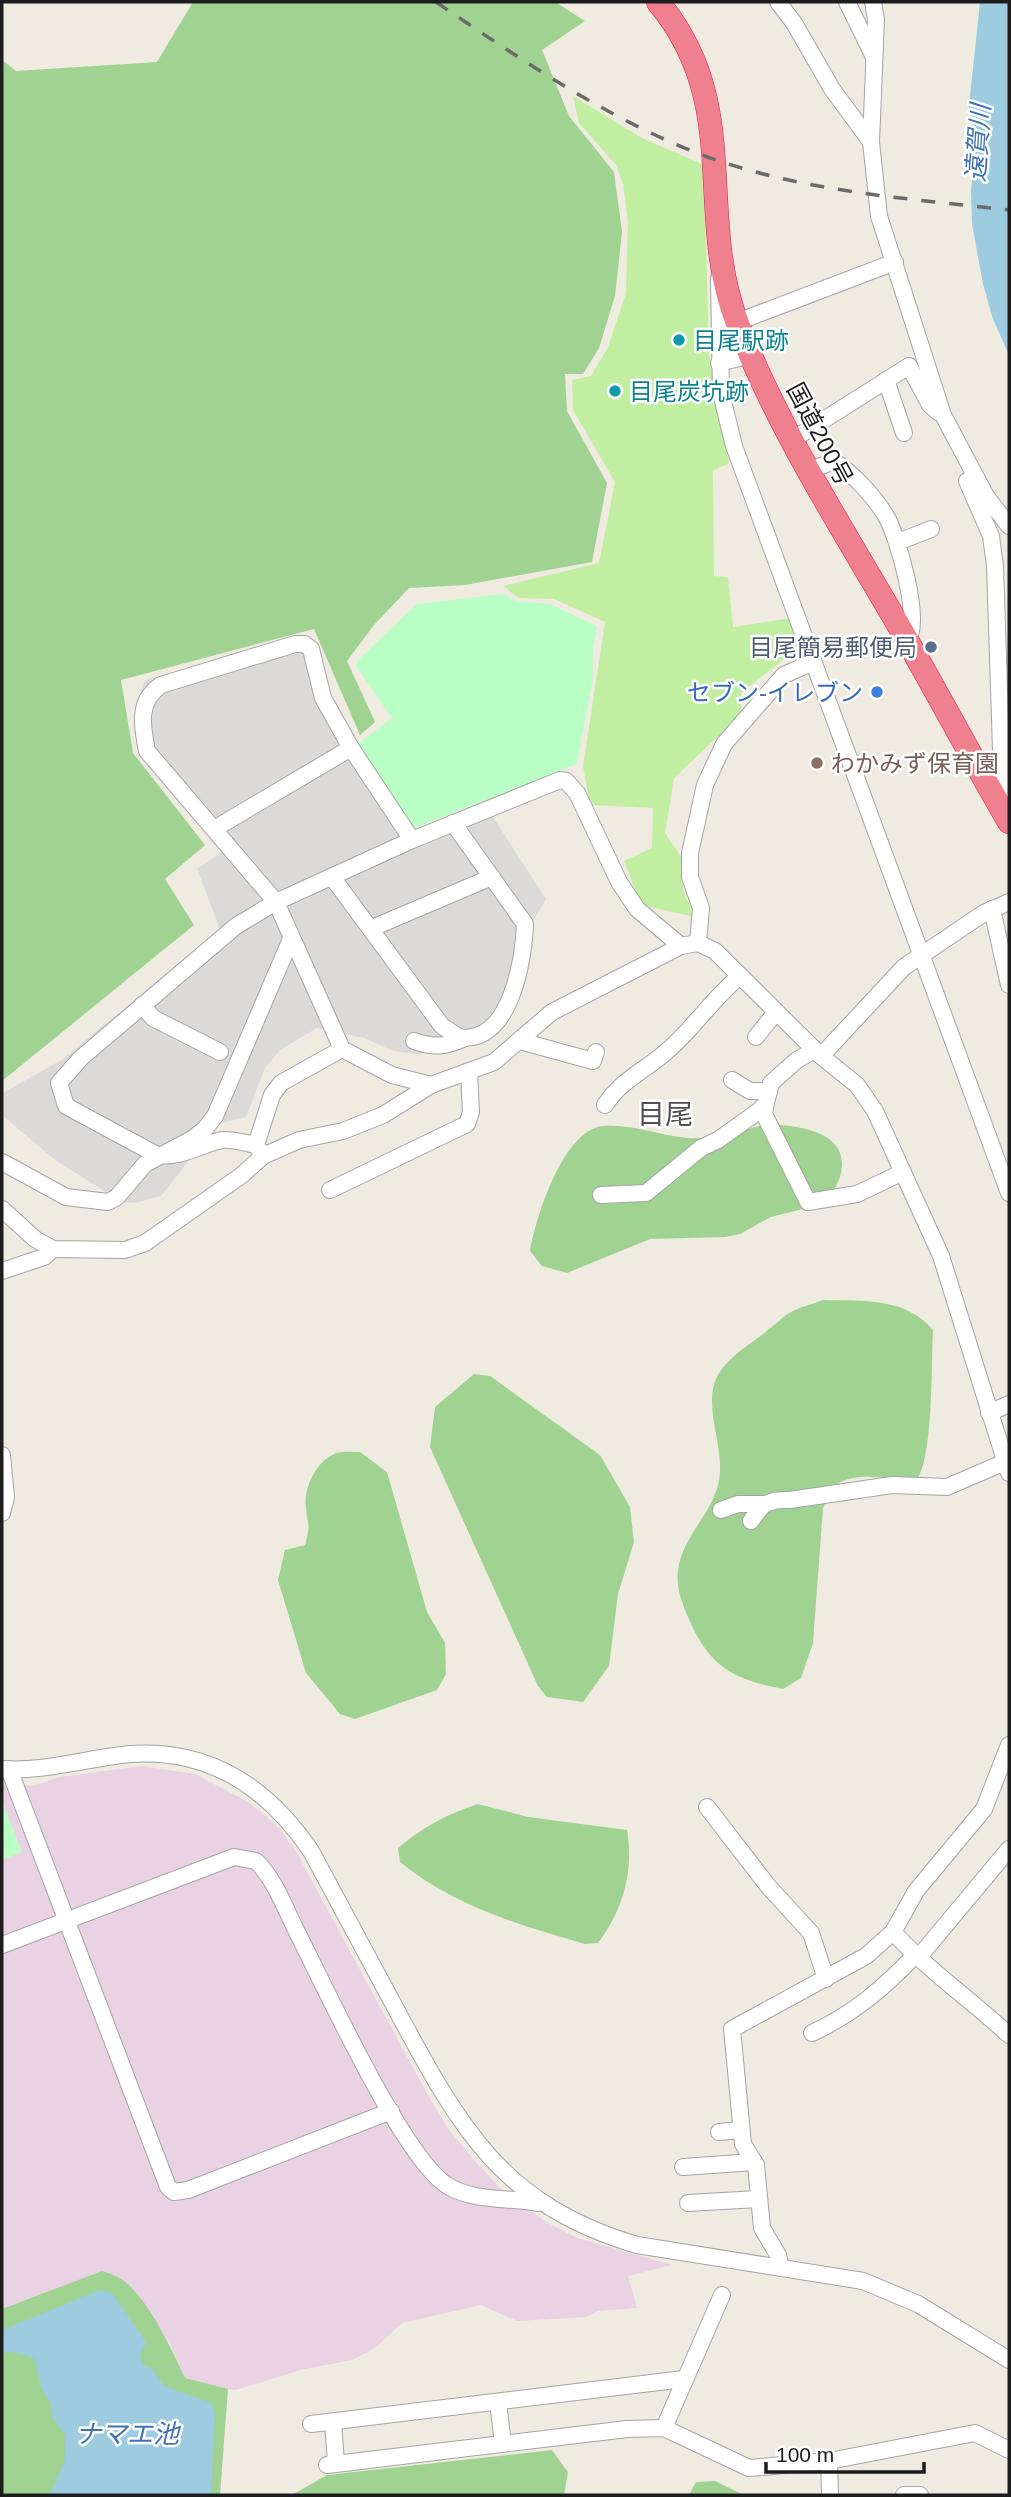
<svg xmlns="http://www.w3.org/2000/svg" width="1011" height="2497" font-family="Helvetica,'Noto Sans JP',sans-serif">
<style>
.residential{fill:#dbdad9}
.industrial{fill:#e9d2e3}
.grass{fill:#c2eea2}
.forest{fill:#a0d292}
.park{fill:#b9fec4}
.water{fill:#9dcce1}
.lines{fill:none;stroke-linecap:round;stroke-linejoin:round}
.minor-casing{stroke:#a4a4a4;stroke-width:18}
.highway-casing{stroke:#e7144c;stroke-width:24}
.minor{stroke:#fff;stroke-width:16}
.highway{stroke:#ee818d;stroke-width:23}
.rail{stroke:#6b6b6b;stroke-width:3.5;stroke-dasharray:14 14;stroke-linecap:butt}
.culture-dot{fill:#0f9aa8;stroke:#fff;stroke-width:2.5}
.service-dot{fill:#5c6f8a;stroke:#fff;stroke-width:2.5}
.shop-dot{fill:#3f7fe0;stroke:#fff;stroke-width:2.5}
.education-dot{fill:#8d6e63;stroke:#fff;stroke-width:2.5}
.labels{text-anchor:middle;dominant-baseline:central;stroke-width:5;stroke-linejoin:round;paint-order:stroke}
.culture-label{font-size:24px;fill:#0d838f;stroke:#fff;text-anchor:start}
.street-label{font-size:24px;fill:#1d1d1d;stroke:#fff}
.service-label{font-size:24px;fill:#4e5e75;stroke:#fff;text-anchor:end}
.shop-label{font-size:24px;fill:#366cbe;stroke:#fff;text-anchor:end}
.education-label{font-size:24px;fill:#785e54;stroke:#fff;text-anchor:start}
.water-label{font-size:26px;font-style:italic;fill:#4172b4;stroke:#fff}
.quarter-label{font-size:28px;fill:#505050;stroke:#fff}
</style>
<rect width="100%" height="100%" fill="#efebe1"/>
<!-- residential -->
<path class="residential" d="M 297,638 L 328,696 L 418,843 L 491,814 L 546,899 L 533,921 L 522,981 L 510,1014 L 456,1049 L 417,1054 L 393,1051 L 364,1038 L 317,1028 L 280,1050 L 265,1068 L 246,1117 L 218,1124 L 161,1196 L 135,1203 L 122,1202 L 55,1160 L 2,1115 L 3,1093 L 63,1059 L 220,929 L 197,869 L 223,851 L 135,725 L 137,700 L 145,680 Z"/>
<!-- industrial -->
<path class="industrial" d="M 141,1766 L 195,1774 L 250,1803 L 275,1824 L 294,1848 L 430,2099 L 449,2130 L 474,2160 L 499,2187 L 546,2222 L 577,2238 L 672,2265 L 628,2276 L 637,2308 L 598,2311 L 586,2317 L 517,2321 L 481,2305 L 402,2323 L 375,2348 L 352,2360 L 300,2370 L 236,2390 L 215,2388 L 185,2378 L 169,2342 L 142,2302 L 122,2279 L 103,2271 L 2,2309 L 2,1783 L 33,1786 L 60,1777 Z"/>
<!-- grass -->
<path class="grass" d="M 573,96 L 642,138 L 704,165 L 709,354 L 729,463 L 713,471 L 714,576 L 728,577 L 733,627 L 791,618 L 801,646 L 741,693 L 741,715 L 674,778 L 665,833 L 682,858 L 683,890 L 695,917 L 641,905 L 624,861 L 652,848 L 653,808 L 590,805 L 583,766 L 605,622 L 554,599 L 519,598 L 503,586 L 599,563 L 615,482 L 573,410 L 572,380 L 591,376 L 608,347 L 626,293 L 628,222 L 623,184 L 616,165 L 579,123 Z"/>
<!-- forest -->
<g class="forest">
<path d="M 193,2 L 555,2 L 585,21 L 542,50 L 569,116 L 614,172 L 622,232 L 615,296 L 599,348 L 583,374 L 565,374 L 567,411 L 607,483 L 592,562 L 465,585 L 409,588 L 374,625 L 347,661 L 375,722 L 360,735 L 314,629 L 121,680 L 133,753 L 205,845 L 165,879 L 194,925 L 2,1081 L 2,60 L 16,71 L 157,62 Z"/>
<path d="M 769,1124 C 798,1126 850,1131 841,1173 C 839,1183 831,1194 827,1203 L 771,1217 L 740,1234 L 725,1237 L 650,1239 L 567,1273 L 542,1266 L 530,1251 C 536,1217 563,1130 603,1126 C 638,1123 671,1141 706,1138 C 726,1137 748,1128 769,1124 Z"/>
<path d="M 823,1300 C 863,1301 905,1297 933,1330 C 931,1361 934,1463 915,1482 C 891,1479 859,1471 837,1484 C 830,1489 826,1501 823,1508 L 813,1643 L 801,1678 L 783,1689 C 731,1679 709,1666 688,1617 C 682,1603 676,1587 678,1571 C 681,1539 710,1516 718,1485 C 725,1457 712,1429 712,1401 C 711,1364 744,1350 768,1330 C 776,1324 784,1315 793,1311 C 803,1306 813,1304 823,1300 Z"/>
<path d="M 474,1374 L 490,1376 L 600,1455 L 630,1507 L 634,1542 L 618,1594 L 609,1666 L 583,1702 L 547,1697 L 538,1686 L 430,1447 L 435,1407 Z"/>
<path d="M 360,1452 L 387,1472 L 427,1612 L 445,1643 L 446,1674 L 437,1690 L 355,1719 L 340,1714 L 306,1673 L 278,1580 L 285,1550 L 305,1545 C 311,1522 308,1529 306,1508 C 303,1488 317,1459 337,1453 C 344,1451 353,1452 360,1452 Z"/>
<path d="M 478,1804 L 528,1817 L 627,1830 C 634,1871 623,1910 598,1943 L 585,1944 C 519,1925 454,1906 400,1862 L 398,1848 C 423,1827 447,1814 478,1804 Z"/>
<path d="M 102,2271 C 109,2273 117,2276 123,2280 C 149,2300 171,2348 185,2378 L 228,2389 L 220,2495 L 2,2495 L 2,2309 Z"/>
<path d="M 552,2450 L 568,2472 L 564,2495 L 292,2495 L 327,2475 Z"/>
<path d="M 715,2481 L 744,2495 L 689,2495 L 696,2482 Z"/>
</g>
<!-- park -->
<g class="park">
<path d="M 504,594 L 515,601 L 550,604 L 597,626 L 593,649 L 593,678 L 577,764 L 414,828 L 408,825 L 356,745 L 392,718 L 356,666 L 358,660 L 417,604 Z"/>
<path d="M 2,1800 L 22,1852 L 2,1860 Z"/>
</g>
<!-- water -->
<g class="water">
<path d="M 980,2 L 1009,2 L 1009,355 L 993,319 L 983,284 L 972,224 L 971,191 L 975,148 L 969,106 Z"/>
<path d="M 100,2290 L 113,2294 L 146,2342 L 140,2356 L 143,2365 L 153,2369 L 164,2386 L 211,2403 L 215,2412 L 211,2495 L 43,2495 L 51,2492 L 65,2460 L 65,2435 L 53,2419 L 50,2402 L 42,2390 L 34,2358 L 15,2352 L 2,2353 L 2,2330 Z"/>
</g>
<g class="lines">
<defs>
<g id="minor">
<path d="M 778,2 L 794,23 L 832,89 L 871,142"/>
<path d="M 847,2 L 873,55"/>
<path d="M 873,2 L 876,19 L 871,142 L 879,216 L 943,415 L 986,496 L 1009,526"/>
<path d="M 719,279 L 721,393 L 734,446 L 1009,1193"/>
<path d="M 737,322 L 895,262"/>
<path d="M 719,363 L 751,355"/>
<path d="M 886,380 L 904,433"/>
<path d="M 792,440 L 909,366 L 930,405 L 938,412"/>
<path d="M 808,471 L 834,461 C 853,474 874,496 886,516 C 897,534 923,624 907,640"/>
<path d="M 967,481 L 991,536 L 995,566 L 1003,810"/>
<path d="M 898,542 L 931,529"/>
<path d="M 214,829 L 351,748"/>
<path d="M 412,840 L 351,748 L 323,698 L 311,649 L 304,644 L 295,644 L 161,685 C 137,701 142,726 147,751 L 276,902 L 342,1049 L 392,1075 L 431,1085"/>
<path d="M 332,877 L 442,1026 L 459,1037 C 510,1046 524,959 525,924 L 453,823"/>
<path d="M 992,909 L 1009,985"/>
<path d="M 372,928 L 492,877"/>
<path d="M 698,943 L 701,908 L 690,877 L 690,853 L 705,785 L 724,744 L 784,675 L 813,662"/>
<path d="M 142,1005 L 153,1018 L 220,1052"/>
<path d="M 756,1037 L 776,1012"/>
<path d="M 414,1041 C 434,1048 445,1047 465,1038"/>
<path d="M 520,1041 L 593,1061 L 596,1052"/>
<path d="M 821,1056 L 904,967 L 984,913 L 1009,902"/>
<path d="M 732,1080 L 750,1091 L 769,1091"/>
<path d="M 766,1103 L 764,1114 L 808,1202 L 857,1194 L 903,1172"/>
<path d="M 605,1105 C 621,1080 646,1070 667,1051 C 694,1028 713,998 740,976"/>
<path d="M 256,1145 L 272,1095 L 281,1083 L 342,1049"/>
<path d="M 263,1156 L 256,1145 C 246,1143 232,1139 222,1140 C 199,1145 182,1158 157,1155 L 66,1106 L 59,1083 L 81,1058 L 236,926 L 276,902 L 412,840 L 560,780 L 566,781 L 577,793 L 619,882 L 637,909 L 681,946"/>
<path d="M 2,1162 L 66,1197 L 108,1202 L 117,1197 L 145,1164 L 192,1139 L 205,1129 L 215,1116 L 291,939"/>
<path d="M 330,1190 L 467,1124 L 471,1112 L 469,1072"/>
<path d="M 601,1195 L 646,1193 L 701,1148 L 718,1140 L 760,1110 L 766,1103 L 771,1083 L 797,1060 L 815,1050"/>
<path d="M 2,1209 L 35,1239 L 53,1249 L 125,1250 L 145,1243 L 242,1175 L 263,1156 L 299,1140 L 343,1131 L 383,1115 L 431,1085 L 494,1062 L 552,1012 L 681,946 L 698,943 L 715,951 L 821,1056 L 857,1085 L 875,1111 L 941,1256 L 1009,1473"/>
<path d="M 2,1271 L 44,1257 L 53,1249"/>
<path d="M 989,1413 L 1009,1404"/>
<path d="M 2,1455 L 6,1497 L 2,1513"/>
<path d="M 721,1510 L 738,1504 L 762,1504"/>
<path d="M 751,1521 C 763,1503 769,1499 790,1500 L 892,1485 L 947,1487 L 1005,1462"/>
<path d="M 2,1769 C 45,1772 88,1758 130,1754 C 210,1748 268,1788 311,1851 C 340,1904 368,1958 397,2011 C 460,2128 502,2205 637,2245 L 863,2281 L 918,2304 L 1009,2360"/>
<path d="M 9,1769 L 168,2187 L 174,2192 L 188,2190 L 391,2111"/>
<path d="M 707,1807 L 768,1886 L 811,1933 L 826,1979"/>
<path d="M 893,1932 C 928,1970 971,2000 1009,2035"/>
<path d="M 2,1945 L 234,1857 L 256,1861 C 274,1878 285,1908 296,1930 C 323,1983 404,2160 448,2186 C 475,2202 508,2197 537,2203"/>
<path d="M 918,1958 L 1009,1849"/>
<path d="M 812,2033 C 853,2014 884,1988 915,1955"/>
<path d="M 719,2132 L 741,2130"/>
<path d="M 683,2167 L 754,2162"/>
<path d="M 688,2203 L 758,2199"/>
<path d="M 781,2268 L 778,2255 L 762,2228 L 756,2165 L 743,2144 L 732,2029 L 866,1956 L 893,1932 L 916,1891 L 984,1809 L 1009,1745"/>
<path d="M 498,2402 L 503,2444"/>
<path d="M 333,2422 L 336,2463"/>
<path d="M 311,2424 L 684,2379"/>
<path d="M 664,2428 L 722,2295"/>
<path d="M 829,2461 L 830,2495"/>
<path d="M 327,2465 L 627,2429 L 664,2428 L 749,2468 L 829,2461 L 975,2433 L 1009,2450"/>
<path d="M 904,2495 L 920,2495"/>
</g>
<path id="highway" d="M 658,2 C 744,105 694,213 738,325 C 778,427 837,520 892,614 C 932,683 969,753 1009,822"/>
</defs>
<!-- minor casing -->
<use href="#minor" class="minor-casing"/>
<!-- highway casing -->
<use href="#highway" class="highway-casing"/>
<!-- minor -->
<use href="#minor" class="minor"/>
<!-- highway -->
<use href="#highway" class="highway"/>
<!-- rail -->
<path class="rail" d="M 436,2 C 517,57 600,114 692,151 C 792,191 904,198 1009,210"/>
</g>
<!-- markers -->
<g class="culture-dot">
<circle cx="679" cy="340" r="7"/>
<circle cx="615" cy="391" r="7"/>
</g>
<circle class="service-dot" cx="931" cy="647" r="7"/>
<circle class="shop-dot" cx="877" cy="692" r="7"/>
<circle class="education-dot" cx="817" cy="763" r="7"/>
<g class="labels">
<!-- culture labels -->
<g class="culture-label">
<text x="693" y="340">目尾駅跡</text>
<text x="629" y="391">目尾炭坑跡</text>
</g>
<!-- street labels -->
<g class="street-label">
<text transform="translate(820 434) rotate(62)">国道200号</text>
</g>
<!-- service labels -->
<g class="service-label">
<text x="917" y="647">目尾簡易郵便局</text>
</g>
<!-- shop labels -->
<g class="shop-label">
<text x="863" y="692">セブン-イレブン</text>
</g>
<!-- education labels -->
<g class="education-label">
<text x="831" y="763">わかみず保育園</text>
</g>
<!-- water labels -->
<g class="water-label">
<text transform="translate(978 143) rotate(-86)">遠賀川</text>
<text x="127" y="2434">ナマエ池</text>
</g>
<!-- quarter labels -->
<g class="quarter-label">
<text x="665" y="1114">目尾</text>
</g>
</g>
<!-- border -->
<rect width="1011" height="2497" fill="none" stroke="#1d1d1d" stroke-width="7"/>
<!-- scale -->
<path d="M766 2462v10h158v-10" fill="none" stroke="#1d1d1d" stroke-width="3.5"/>
<text x="776" y="2462" font-size="21" fill="#1d1d1d" stroke="#ffffff" stroke-width="5" paint-order="stroke">100 m</text>
</svg>
